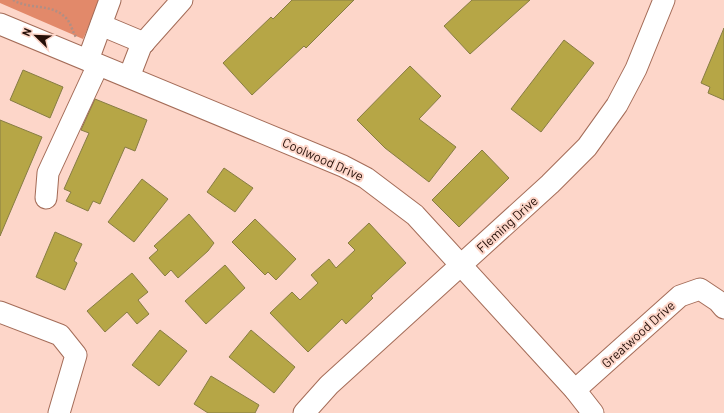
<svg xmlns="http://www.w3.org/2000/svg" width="724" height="413" font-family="Barlow,sans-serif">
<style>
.forest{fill:#e2896a}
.building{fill:#b6a646;stroke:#877d44}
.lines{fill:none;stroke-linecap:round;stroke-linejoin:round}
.minor-casing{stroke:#a46c58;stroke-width:23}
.path{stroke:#b08f85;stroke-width:2.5;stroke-dasharray:2 2;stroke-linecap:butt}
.minor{stroke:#fff;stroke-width:21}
.labels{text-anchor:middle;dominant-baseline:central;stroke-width:4;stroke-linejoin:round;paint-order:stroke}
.street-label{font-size:13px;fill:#250f08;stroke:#fdd6c9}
</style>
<rect width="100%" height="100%" fill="#fdd6c9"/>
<!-- forest -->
<path class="forest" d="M 0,0 L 100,0 L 83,39 L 0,3 Z"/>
<!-- building -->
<g class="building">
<path d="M 292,0 L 354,0 L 306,48 L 304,46 L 252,95 L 223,63 L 271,17 L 273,19 Z"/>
<path d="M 472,0 L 530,0 L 470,54 L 444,26 Z"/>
<path d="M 724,28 L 724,100 L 708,93 L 710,87 L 701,83 Z"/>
<path d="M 564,40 L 594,63 L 541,132 L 511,109 Z"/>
<path d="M 410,66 L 441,96 L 419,119 L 456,147 L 429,182 L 385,148 L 357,120 Z"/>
<path d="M 23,70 L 63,87 L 50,118 L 10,100 Z"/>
<path d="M 95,99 L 147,120 L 135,151 L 125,147 L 100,204 L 93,201 L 88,211 L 66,201 L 71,192 L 64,189 L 89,133 L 81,130 Z"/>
<path d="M 0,120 L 42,137 L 0,236 Z"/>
<path d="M 482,150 L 509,178 L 459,227 L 432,200 Z"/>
<path d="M 224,168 L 253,188 L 235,212 L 207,192 Z"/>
<path d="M 142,179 L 168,199 L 134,242 L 108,222 Z"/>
<path d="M 189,214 L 214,243 L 208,251 L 178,278 L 171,270 L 165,276 L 149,258 L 158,250 L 154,246 Z"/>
<path d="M 255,219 L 296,259 L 276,280 L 268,272 L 265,275 L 232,242 Z"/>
<path d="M 369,223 L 406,263 L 371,296 L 373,298 L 346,324 L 342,319 L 308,352 L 270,313 L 292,292 L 300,300 L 318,283 L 311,275 L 329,259 L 336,268 L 355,250 L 348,243 Z"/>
<path d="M 55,232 L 82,244 L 74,261 L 77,263 L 65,290 L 36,277 Z"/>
<path d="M 225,265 L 245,288 L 206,324 L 185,301 Z"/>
<path d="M 132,273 L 148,292 L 138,300 L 149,314 L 137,324 L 127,312 L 105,332 L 87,311 Z"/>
<path d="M 160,330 L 187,351 L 159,386 L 132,365 Z"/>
<path d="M 251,330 L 295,367 L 274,393 L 229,357 Z"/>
<path d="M 211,376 L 259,405 L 255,413 L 208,413 L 194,404 Z"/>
</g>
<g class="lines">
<defs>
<g id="minor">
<path d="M 0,24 L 343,166 L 366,178 L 415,215 L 575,390 L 593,413"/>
<path d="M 101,25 L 144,43"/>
<path d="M 88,60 L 110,0"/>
<path d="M 129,77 L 141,46 L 182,0"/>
<path d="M 46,198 L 48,173 L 98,65"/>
<path d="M 0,312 L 60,335 L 76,355 L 59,413"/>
<path d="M 575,390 L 680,296 L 700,289 L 718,301 L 724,308"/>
<path d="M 304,413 L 329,385 L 550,184 L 587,147 L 617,105 L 636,69 L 664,0"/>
</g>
</defs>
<!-- minor casing -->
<use href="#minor" class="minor-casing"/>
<!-- path -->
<path class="path" d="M 13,0 C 30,10 52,3 66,18 C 71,23 72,31 76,37"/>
<!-- minor -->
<use href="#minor" class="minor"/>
</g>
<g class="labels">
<!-- street labels -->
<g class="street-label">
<text transform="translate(323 159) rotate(24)">Coolwood Drive</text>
<text transform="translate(507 224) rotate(-42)">Fleming Drive</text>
<text transform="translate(638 334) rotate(-42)">Greatwood Drive</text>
</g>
</g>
<!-- north arrow -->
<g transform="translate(36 36) rotate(293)" stroke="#fdd6c9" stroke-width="3" paint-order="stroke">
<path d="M0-3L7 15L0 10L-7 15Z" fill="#250f08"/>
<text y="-6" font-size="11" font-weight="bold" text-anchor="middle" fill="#250f08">N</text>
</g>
</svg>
